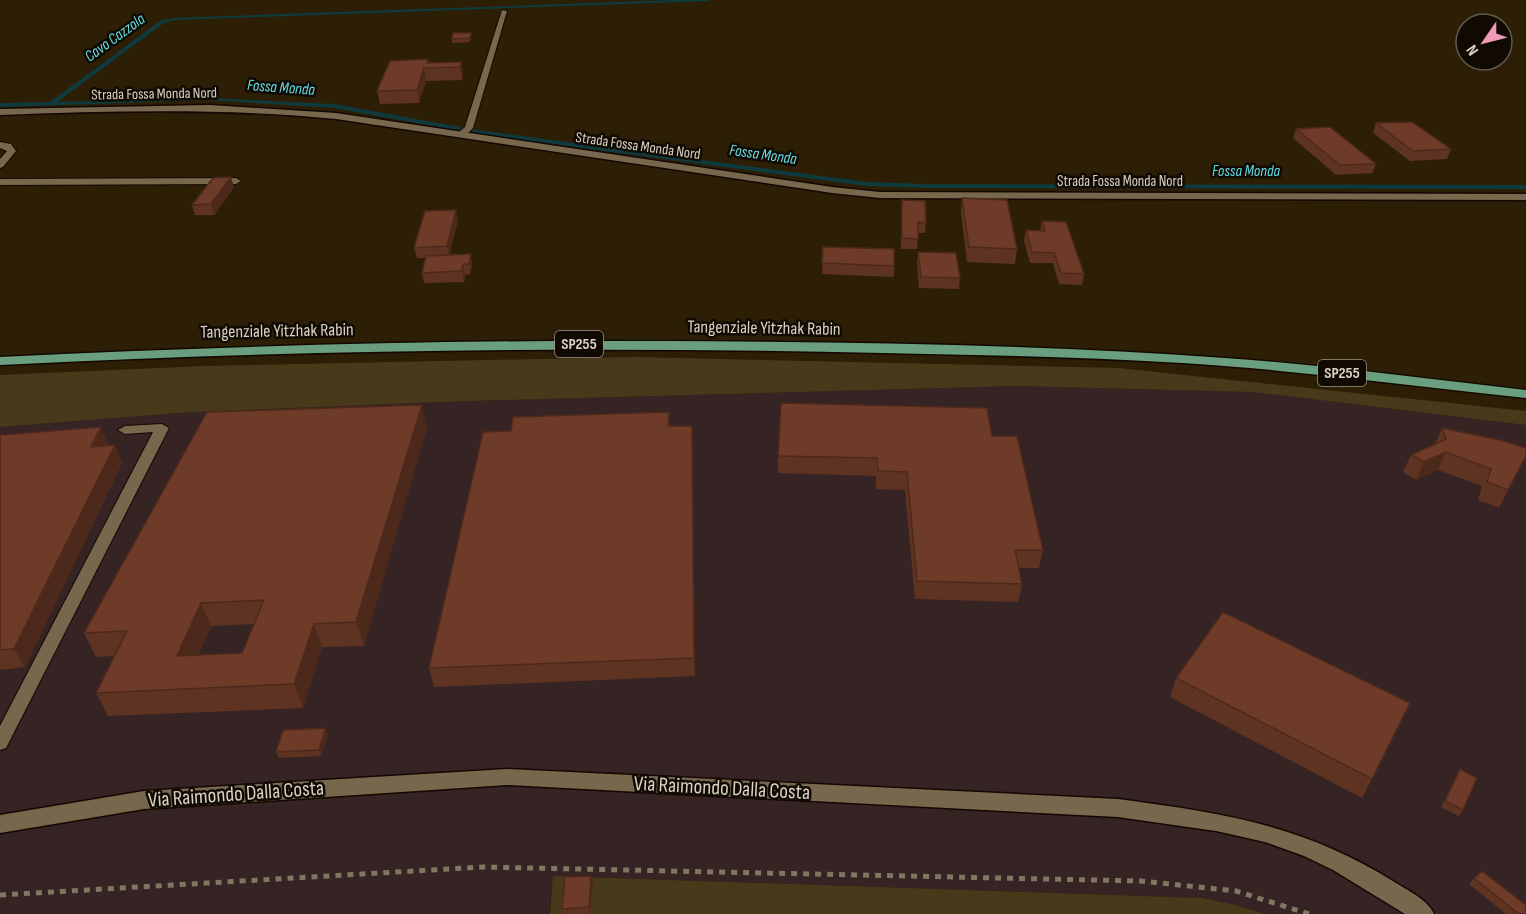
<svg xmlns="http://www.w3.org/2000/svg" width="1526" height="914" font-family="'Sofia Sans Condensed',sans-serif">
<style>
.industrial{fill:#362324}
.green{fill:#49391b}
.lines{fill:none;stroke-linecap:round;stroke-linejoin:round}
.stream{fill:#0f3b3e;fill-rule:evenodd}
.service-casing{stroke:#140800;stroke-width:2}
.minor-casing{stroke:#140800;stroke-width:3}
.primary-casing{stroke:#140800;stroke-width:3}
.path{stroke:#807662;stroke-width:5;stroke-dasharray:6 6;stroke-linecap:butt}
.service{fill:#76674d;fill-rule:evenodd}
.minor{fill:#76674d;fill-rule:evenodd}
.primary{fill:#699f7e;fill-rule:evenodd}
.wall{fill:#5f3322;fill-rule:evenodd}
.shaded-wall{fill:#4d291c}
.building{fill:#6e3b28;stroke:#4d291c;stroke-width:1.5;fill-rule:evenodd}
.labels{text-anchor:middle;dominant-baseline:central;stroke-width:5;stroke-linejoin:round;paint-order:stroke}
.far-street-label{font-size:15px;fill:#d9d1c3;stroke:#100a03}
.far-water-label{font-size:16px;font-style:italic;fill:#64dde6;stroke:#100a03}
.shield{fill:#100a03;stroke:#9d9589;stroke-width:1.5}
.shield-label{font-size:16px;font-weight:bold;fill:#d9d1c3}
.street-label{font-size:18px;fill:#d9d1c3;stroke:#100a03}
.near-street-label{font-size:21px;fill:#d9d1c3;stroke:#100a03}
</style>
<rect width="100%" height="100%" fill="#2c1f06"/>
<!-- industrial -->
<path class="industrial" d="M 1015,386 L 1253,392 L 1526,425 L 1526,914 L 1265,914 L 1236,905 L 1202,898 L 554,876 L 549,914 L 0,914 L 0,427 L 191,412 L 468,401 Z"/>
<!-- green -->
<g class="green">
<path d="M 634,357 L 1118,368 L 1526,411 L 1526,425 L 1253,392 L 1015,386 L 468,401 L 191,412 L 0,427 L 0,375 L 204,366 Z"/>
<path d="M 553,876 L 1202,898 L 1236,905 L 1265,914 L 550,914 Z"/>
</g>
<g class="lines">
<!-- stream -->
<path class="stream" d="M 674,0 L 710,0 L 708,1 L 174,20 L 164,23 L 57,102 L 208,98 L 334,104 L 477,130 L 867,182 L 925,184 L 1526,185 L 1526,189 L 925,188 L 867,186 L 477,134 L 334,108 L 208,100 L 0,107 L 0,103 L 50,102 L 160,21 L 174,18 Z"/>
<defs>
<g id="service">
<path d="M 502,10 L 507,11 L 473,128 L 464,137 L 458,137 L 458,133 L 465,127 Z"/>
<path d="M 0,142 L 11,144 L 16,151 L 3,167 L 0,168 L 0,159 L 7,151 L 0,148 Z"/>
<path d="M 0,179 L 236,178 L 241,181 L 236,184 L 0,185 Z"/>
<path d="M 162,424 L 169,428 L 6,748 L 0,750 L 0,726 L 153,432 L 125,434 L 118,430 L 125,426 Z"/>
</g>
<g id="minor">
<path d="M 210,105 L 336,113 L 832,187 L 880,192 L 1526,194 L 1526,200 L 880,198 L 832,193 L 336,119 C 224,108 112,111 0,115 L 0,109 Z"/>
<path d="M 507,769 L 1118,799 C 1223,813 1305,825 1396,883 C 1409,891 1428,900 1434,914 L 1405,914 L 1333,870 L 1304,856 L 1265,842 L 1216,831 L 1118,817 L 507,785 L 144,809 L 0,833 L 0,815 L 144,791 Z"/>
</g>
<path id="primary" d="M 557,341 C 778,341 1005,342 1225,358 C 1326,365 1426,379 1526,390 L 1526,398 C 1411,386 1297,370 1182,363 C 1083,357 983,355 883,353 C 588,346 294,350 0,365 L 0,357 C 186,348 371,342 557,341 Z"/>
</defs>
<!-- service casing -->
<use href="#service" class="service-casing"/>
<!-- minor casing -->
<use href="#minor" class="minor-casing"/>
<!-- primary casing -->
<use href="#primary" class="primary-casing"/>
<!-- path -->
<path class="path" d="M 0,895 L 483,867 L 1141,881 L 1236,891 L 1309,914"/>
<!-- service -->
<use href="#service" class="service"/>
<!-- minor -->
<use href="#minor" class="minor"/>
<!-- primary -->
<use href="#primary" class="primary"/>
</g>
<!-- wall -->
<g class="wall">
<path d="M 471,37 L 470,42 L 452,43 L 452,39 Z"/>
<path d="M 428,59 L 429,63 L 461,62 L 463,74 L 462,80 L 426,81 L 419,103 L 380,104 L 377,91 Z"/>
<path d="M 1376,123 L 1451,149 L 1447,159 L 1410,161 L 1373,133 Z"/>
<path d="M 1296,129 L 1376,164 L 1372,173 L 1336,175 L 1293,138 Z"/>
<path d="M 234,187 L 214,215 L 195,215 L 192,205 Z"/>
<path d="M 962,198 L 1017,249 L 1015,264 L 967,262 L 961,213 Z"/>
<path d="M 902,200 L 926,223 L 925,233 L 918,233 L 917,249 L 901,249 L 901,211 Z"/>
<path d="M 458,220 L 449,255 L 472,265 L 470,274 L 465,275 L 464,282 L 424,283 L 422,273 L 426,258 L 417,258 L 414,248 Z"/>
<path d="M 1042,221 L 1084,274 L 1082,285 L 1059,284 L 1053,263 L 1030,263 L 1024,241 L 1026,230 L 1040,231 Z"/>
<path d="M 823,247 L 894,266 L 894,277 L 822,274 Z"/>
<path d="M 918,252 L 960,278 L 959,289 L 919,288 L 917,263 Z"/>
<path d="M 669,412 L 670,426 L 692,426 L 695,676 L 434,687 L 429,668 L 511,431 Z"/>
<path d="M 427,427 L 364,646 L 322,647 L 303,708 L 108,716 L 96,693 L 114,656 L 96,657 L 84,633 ZM 254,624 L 242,653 L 198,655 L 211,626 Z"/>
<path d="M 1442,428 L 1526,456 L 1499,508 L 1478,500 L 1482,486 L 1438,470 L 1416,480 L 1403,472 L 1411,455 L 1435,444 Z"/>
<path d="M 0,435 L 108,444 L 108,446 L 115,445 L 122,463 L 25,667 L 0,670 Z"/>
<path d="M 992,436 L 1043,550 L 1039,568 L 1018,568 L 1022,584 L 1018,602 L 915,599 L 905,490 L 876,489 L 876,476 L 778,473 L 778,456 Z"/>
<path d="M 1176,678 L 1372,779 L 1362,798 L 1170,697 Z"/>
<path d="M 328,735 L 321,756 L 279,758 L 276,752 Z"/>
<path d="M 1460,769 L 1463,810 L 1459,816 L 1441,807 Z"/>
<path d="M 1474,878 L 1526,914 L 1506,914 L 1469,884 Z"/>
<path d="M 593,882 L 590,914 L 563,914 L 562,909 Z"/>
</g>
<!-- shaded-wall -->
<g class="shaded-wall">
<path d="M 461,62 L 463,74 L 462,80 L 460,67 Z"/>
<path d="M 424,68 L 426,81 L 419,103 L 417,90 Z"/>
<path d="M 231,177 L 234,187 L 214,215 L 211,204 Z"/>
<path d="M 456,210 L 458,220 L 449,257 L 447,246 Z"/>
<path d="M 471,254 L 472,265 L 470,274 L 469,264 Z"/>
<path d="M 463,264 L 465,275 L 464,282 L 462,271 Z"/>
<path d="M 422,405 L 427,427 L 364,646 L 356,622 Z"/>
<path d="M 692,426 L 693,443 L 695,676 L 694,658 Z"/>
<path d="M 101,427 L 108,444 L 99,465 L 91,447 Z"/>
<path d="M 115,445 L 122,463 L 25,667 L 14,649 Z"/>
<path d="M 1446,452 L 1438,470 L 1416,480 L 1424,462 Z"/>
<path d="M 201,603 L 211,626 L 187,680 L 177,656 Z"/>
<path d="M 314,624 L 322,647 L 303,708 L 294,684 Z"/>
<path d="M 326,728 L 328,735 L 321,756 L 319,750 Z"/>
<path d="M 591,876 L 593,882 L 590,914 L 589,907 Z"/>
</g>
<!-- building -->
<g class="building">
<path d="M 453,33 L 471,33 L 470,38 L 452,39 Z"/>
<path d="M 428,59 L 427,63 L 461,62 L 460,67 L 424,68 L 417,90 L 377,91 L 390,61 Z"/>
<path d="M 1412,122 L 1451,149 L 1413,151 L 1376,123 Z"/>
<path d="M 1330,127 L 1376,164 L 1340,165 L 1296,129 Z"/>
<path d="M 231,177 L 211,204 L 192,205 L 213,178 Z"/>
<path d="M 962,198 L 1007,200 L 1017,249 L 969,247 Z"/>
<path d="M 902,200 L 925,201 L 926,223 L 918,222 L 918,239 L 902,238 Z"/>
<path d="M 456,210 L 447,246 L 414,248 L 425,211 Z"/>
<path d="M 1042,221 L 1066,222 L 1084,274 L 1061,273 L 1054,253 L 1032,252 L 1026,230 L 1045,231 Z"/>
<path d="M 823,247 L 894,249 L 894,266 L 822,263 Z"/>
<path d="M 918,252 L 956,253 L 960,278 L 921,277 Z"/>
<path d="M 471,254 L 469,264 L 463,264 L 462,271 L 422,273 L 426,256 Z"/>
<path d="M 781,403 L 987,408 L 992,436 L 1017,436 L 1043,550 L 1015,550 L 1022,584 L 917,581 L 907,472 L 878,471 L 877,458 L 778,456 Z"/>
<path d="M 422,405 L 356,622 L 314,624 L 294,684 L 96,693 L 127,631 L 84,633 L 207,412 ZM 264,600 L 242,653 L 177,656 L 201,603 Z"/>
<path d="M 669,412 L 668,426 L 692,426 L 694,658 L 429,668 L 483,432 L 511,431 L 513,417 Z"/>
<path d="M 101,427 L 91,447 L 115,445 L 14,649 L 0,650 L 0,435 Z"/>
<path d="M 1442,428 L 1500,440 L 1526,448 L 1526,456 L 1508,490 L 1487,482 L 1491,469 L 1446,452 L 1424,462 L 1411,455 L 1446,439 Z"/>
<path d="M 1223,612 L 1410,703 L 1372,779 L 1176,678 Z"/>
<path d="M 326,728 L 319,750 L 276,752 L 283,730 Z"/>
<path d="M 1460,769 L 1477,778 L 1463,810 L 1445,801 Z"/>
<path d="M 1482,871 L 1526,905 L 1526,914 L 1519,914 L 1474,878 Z"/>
<path d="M 591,876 L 589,907 L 562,909 L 565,877 Z"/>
</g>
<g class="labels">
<!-- far-street labels -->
<g class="far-street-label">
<text transform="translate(154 94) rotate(-1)">Strada Fossa Monda Nord</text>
<text transform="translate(638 146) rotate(8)">Strada Fossa Monda Nord</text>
<text x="1120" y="181">Strada Fossa Monda Nord</text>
</g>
<!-- far-water labels -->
<g class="far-water-label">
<text transform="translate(115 38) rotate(-36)">Cavo Cazzola</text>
<text transform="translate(281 88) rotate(4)">Fossa Monda</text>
<text transform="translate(763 155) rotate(8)">Fossa Monda</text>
<text x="1246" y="171">Fossa Monda</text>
</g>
<!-- shield labels -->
<g class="shield">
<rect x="555" y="331" width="48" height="26" rx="4.5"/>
<rect x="1318" y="360" width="48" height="26" rx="4.5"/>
</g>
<g class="shield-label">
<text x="579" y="344">SP255</text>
<text x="1342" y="373">SP255</text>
</g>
<!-- street labels -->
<g class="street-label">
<text transform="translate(764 328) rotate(1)">Tangenziale Yitzhak Rabin</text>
<text transform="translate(277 331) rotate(-1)">Tangenziale Yitzhak Rabin</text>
</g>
<!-- near-street labels -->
<g class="near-street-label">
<text transform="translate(722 788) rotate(3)">Via Raimondo Dalla Costa</text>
<text transform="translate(236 794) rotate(-4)">Via Raimondo Dalla Costa</text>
</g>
</g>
<!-- north arrow -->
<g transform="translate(1484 42) rotate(235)"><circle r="28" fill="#100a03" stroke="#605a50" stroke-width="1.5"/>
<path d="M0-4.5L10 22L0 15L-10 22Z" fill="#ef9ab8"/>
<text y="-9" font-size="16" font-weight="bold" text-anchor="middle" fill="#d9d1c3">N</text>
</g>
</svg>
